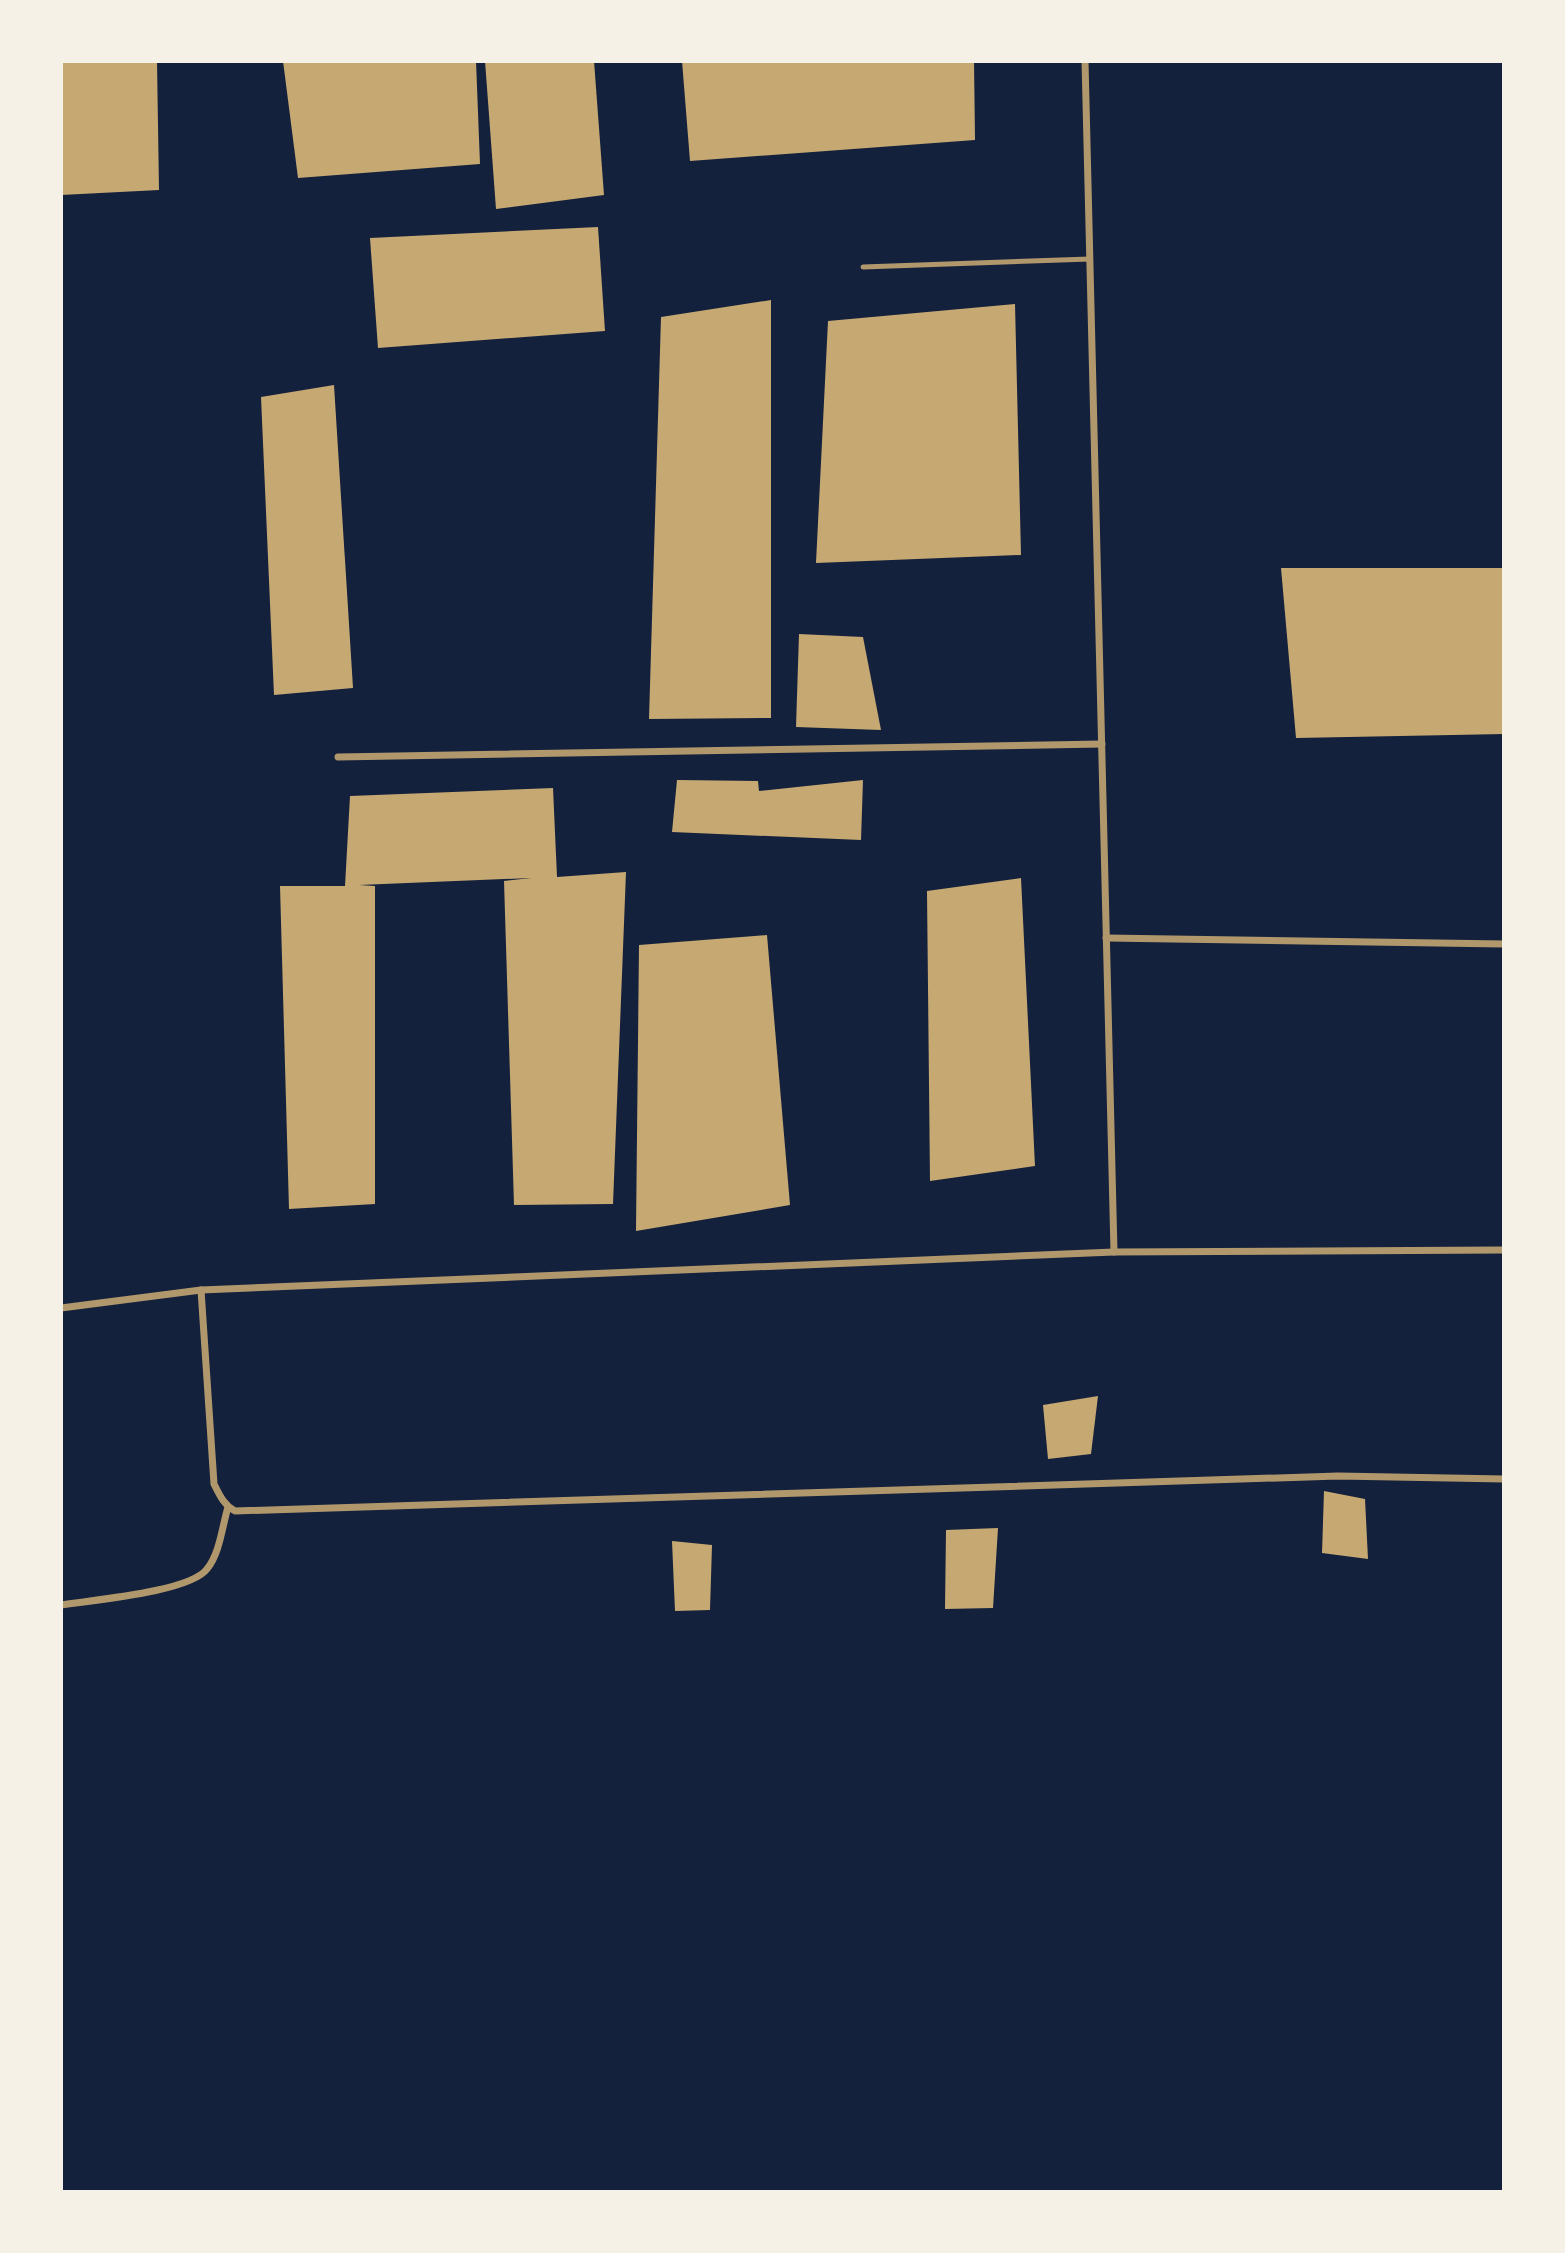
<svg xmlns="http://www.w3.org/2000/svg" width="1565" height="2253" font-family="Helvetica,sans-serif">
<style>
.building{fill:#c6a872}
.lines{fill:none;stroke-linecap:round;stroke-linejoin:round}
.service{stroke:#b1986c;stroke-width:5}
.minor{stroke:#b1986c;stroke-width:7}
</style>
<rect width="100%" height="100%" fill="#14213d"/>
<!-- building -->
<g class="building">
<path d="M 61,61 L 157,61 L 159,190 L 61,195 Z"/>
<path d="M 283,61 L 476,61 L 480,164 L 298,178 Z"/>
<path d="M 485,61 L 594,61 L 604,195 L 496,209 Z"/>
<path d="M 682,61 L 974,61 L 975,140 L 690,161 Z"/>
<path d="M 598,227 L 605,331 L 378,348 L 370,238 Z"/>
<path d="M 771,300 L 771,718 L 649,719 L 661,317 Z"/>
<path d="M 1015,304 L 1021,555 L 816,563 L 828,321 Z"/>
<path d="M 334,385 L 353,688 L 274,695 L 261,397 Z"/>
<path d="M 1281,568 L 1504,568 L 1504,734 L 1296,738 Z"/>
<path d="M 799,634 L 863,637 L 881,730 L 796,727 Z"/>
<path d="M 677,780 L 758,781 L 759,791 L 863,780 L 861,840 L 672,832 Z"/>
<path d="M 553,788 L 557,877 L 626,872 L 613,1204 L 514,1205 L 504,881 L 531,878 L 359,885 L 375,886 L 375,1204 L 289,1209 L 280,886 L 345,886 L 350,796 Z"/>
<path d="M 1021,878 L 1035,1166 L 930,1181 L 927,891 Z"/>
<path d="M 767,935 L 790,1205 L 636,1231 L 639,945 Z"/>
<path d="M 1098,1396 L 1091,1454 L 1048,1459 L 1043,1405 Z"/>
<path d="M 1324,1491 L 1365,1499 L 1368,1559 L 1322,1553 Z"/>
<path d="M 998,1528 L 993,1608 L 945,1609 L 946,1530 Z"/>
<path d="M 672,1541 L 712,1545 L 710,1610 L 675,1611 Z"/>
</g>
<g class="lines">
<!-- service -->
<path class="service" d="M 863,267 L 1090,259"/>
<!-- minor -->
<g class="minor">
<path d="M 1085,61 L 1114,1252"/>
<path d="M 338,757 L 1102,744"/>
<path d="M 1106,938 L 1504,944"/>
<path d="M 201,1290 L 214,1484 C 220,1496 224,1505 235,1511 L 1338,1476 L 1504,1479"/>
<path d="M 61,1308 L 201,1290 L 1114,1252 L 1504,1250"/>
<path d="M 61,1605 C 92,1600 190,1592 207,1569 C 220,1553 222,1527 228,1507"/>
</g>
</g>
<!-- border -->
<rect width="1565" height="2253" fill="none" stroke="#f6f1e7" stroke-width="126"/>
</svg>
